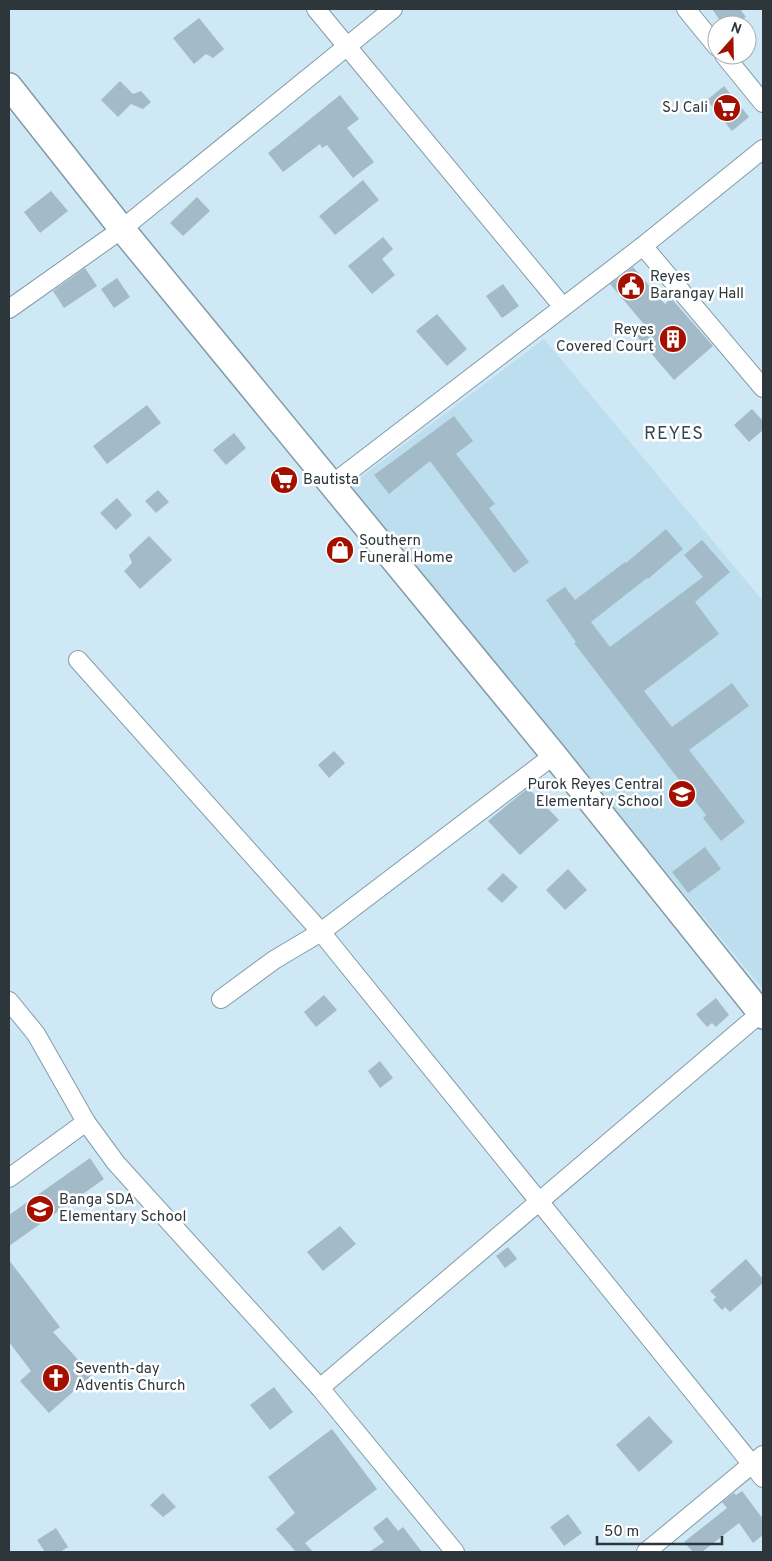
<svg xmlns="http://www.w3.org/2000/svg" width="772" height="1561" font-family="Overpass,sans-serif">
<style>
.built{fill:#bddeef}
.building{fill:#a3bbc8}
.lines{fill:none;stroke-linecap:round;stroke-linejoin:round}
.street-casing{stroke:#839ba7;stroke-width:20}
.secondary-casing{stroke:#839ba7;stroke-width:28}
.street{stroke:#fff;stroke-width:18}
.secondary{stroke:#fff;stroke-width:25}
.labels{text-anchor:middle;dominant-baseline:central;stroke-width:5;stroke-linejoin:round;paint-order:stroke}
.poi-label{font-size:15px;fill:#2c363b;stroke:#fff;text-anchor:start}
.quarter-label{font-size:18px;letter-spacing:1px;fill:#324752;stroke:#fff}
</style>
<rect width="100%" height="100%" fill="#cfe8f5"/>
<!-- built -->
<path class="built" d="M 544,339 L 763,601 L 762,988 L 349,486 Z"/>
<!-- building -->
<g class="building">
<path d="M 712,9 L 740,9 L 746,17 L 733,25 L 723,25 Z"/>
<path d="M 199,18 L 224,49 L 213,58 L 206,54 L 194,64 L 173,38 Z"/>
<path d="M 120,81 L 133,94 L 141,91 L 151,102 L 143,109 L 131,104 L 118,117 L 101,100 Z"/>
<path d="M 724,86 L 749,117 L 732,131 L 707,100 Z"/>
<path d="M 340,95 L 359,119 L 347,128 L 374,162 L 353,178 L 327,145 L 322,148 L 320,144 L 283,172 L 268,153 Z"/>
<path d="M 363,180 L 379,200 L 335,235 L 319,216 Z"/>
<path d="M 51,191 L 68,211 L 40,233 L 24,212 Z"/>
<path d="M 197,197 L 210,211 L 183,236 L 170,223 Z"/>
<path d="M 383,237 L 393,249 L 382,259 L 395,275 L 372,294 L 348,266 Z"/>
<path d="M 633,267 L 665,304 L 671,298 L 713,346 L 674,380 L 633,332 L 643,323 L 610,284 Z"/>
<path d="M 85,268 L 97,286 L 64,308 L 53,291 Z"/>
<path d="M 117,278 L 130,297 L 114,308 L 101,289 Z"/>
<path d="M 503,284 L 519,306 L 502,318 L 486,296 Z"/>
<path d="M 437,314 L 467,349 L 447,366 L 416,331 Z"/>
<path d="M 147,405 L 161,423 L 107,464 L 93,446 Z"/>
<path d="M 752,409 L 763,421 L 763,430 L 749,442 L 734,425 Z"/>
<path d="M 454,416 L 473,441 L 456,454 L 495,504 L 489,508 L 529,562 L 514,573 L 430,461 L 389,494 L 374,475 Z"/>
<path d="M 234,433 L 246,448 L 226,465 L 213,450 Z"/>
<path d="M 158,490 L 169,502 L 156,513 L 145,501 Z"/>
<path d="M 117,498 L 132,515 L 116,530 L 100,513 Z"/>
<path d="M 666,529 L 683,549 L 648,579 L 647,578 L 591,622 L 610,647 L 703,577 L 684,555 L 702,540 L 730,572 L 695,602 L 719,634 L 644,691 L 672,727 L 732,683 L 749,706 L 689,750 L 745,822 L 721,841 L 703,818 L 706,815 L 574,643 L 576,642 L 546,600 L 565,587 L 575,600 L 625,562 L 626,563 Z"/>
<path d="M 149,536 L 172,560 L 140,589 L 124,571 L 132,563 L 129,555 Z"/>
<path d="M 334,751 L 345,763 L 329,778 L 318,765 Z"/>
<path d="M 528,788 L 559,820 L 520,855 L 488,821 Z"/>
<path d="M 705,847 L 721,869 L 688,893 L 672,872 Z"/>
<path d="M 568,869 L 587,890 L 565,910 L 546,890 Z"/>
<path d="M 503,873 L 518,887 L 502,903 L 487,889 Z"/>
<path d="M 324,995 L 337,1010 L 316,1027 L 304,1012 Z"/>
<path d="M 716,998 L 729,1015 L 716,1027 L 712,1023 L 707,1027 L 696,1014 Z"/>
<path d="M 380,1061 L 393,1078 L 380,1088 L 368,1071 Z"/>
<path d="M 90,1158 L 104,1179 L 9,1246 L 9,1215 Z"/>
<path d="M 340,1226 L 356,1244 L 323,1271 L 307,1252 Z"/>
<path d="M 508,1247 L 517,1259 L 505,1268 L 496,1256 Z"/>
<path d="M 746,1259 L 763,1279 L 763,1283 L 730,1312 L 725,1307 L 722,1310 L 713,1300 L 716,1297 L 710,1291 Z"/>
<path d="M 9,1260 L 60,1327 L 53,1332 L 92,1375 L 49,1413 L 20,1381 L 31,1371 L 9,1342 Z"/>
<path d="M 274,1387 L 293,1412 L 270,1430 L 250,1405 Z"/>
<path d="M 649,1416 L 673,1442 L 639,1472 L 616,1445 Z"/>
<path d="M 332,1429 L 377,1489 L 305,1543 L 313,1552 L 296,1552 L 276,1529 L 295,1513 L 268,1477 Z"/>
<path d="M 742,1491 L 763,1519 L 763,1535 L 753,1543 L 739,1523 L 702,1552 L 693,1552 L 684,1542 L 727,1508 L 722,1502 L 734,1493 L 736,1495 Z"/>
<path d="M 163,1493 L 176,1507 L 163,1517 L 150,1505 Z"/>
<path d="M 568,1514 L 582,1533 L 564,1546 L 550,1527 Z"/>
<path d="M 387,1517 L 398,1531 L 403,1527 L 422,1552 L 369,1552 L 384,1542 L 373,1528 Z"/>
<path d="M 56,1528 L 68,1547 L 60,1552 L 45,1552 L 37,1540 Z"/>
</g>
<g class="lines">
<defs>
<g id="street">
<path d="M 316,9 L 563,307"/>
<path d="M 686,9 L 717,47"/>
<path d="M 724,55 L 763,103"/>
<path d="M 643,246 L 763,388"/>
<path d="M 9,309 L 122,229 L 393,9"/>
<path d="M 331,485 L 643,246 L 763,149"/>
<path d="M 78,660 L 321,932 L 763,1478"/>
<path d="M 221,999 L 274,960 L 321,932 L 554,755"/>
<path d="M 9,1001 L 36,1034 L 86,1122 L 116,1163 L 320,1388 L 455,1552"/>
<path d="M 9,1178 L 86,1122"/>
<path d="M 320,1388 L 763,1011"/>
<path d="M 646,1552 L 763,1455"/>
</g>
<path id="secondary" d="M 9,86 L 122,229 L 554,755 L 763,1016"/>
</defs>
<!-- street casing -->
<use href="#street" class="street-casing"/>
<!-- secondary casing -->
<use href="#secondary" class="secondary-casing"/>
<!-- street -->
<use href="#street" class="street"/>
<!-- secondary -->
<use href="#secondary" class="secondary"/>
</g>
<!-- icons -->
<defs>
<symbol id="supermarket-disc" viewBox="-11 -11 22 22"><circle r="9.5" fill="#a41000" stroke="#fff"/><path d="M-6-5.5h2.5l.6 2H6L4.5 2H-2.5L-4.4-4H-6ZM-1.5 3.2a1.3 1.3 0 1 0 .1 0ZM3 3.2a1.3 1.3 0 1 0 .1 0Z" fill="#fff"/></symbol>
<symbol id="civic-disc" viewBox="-11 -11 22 22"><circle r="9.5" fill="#a41000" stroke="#fff"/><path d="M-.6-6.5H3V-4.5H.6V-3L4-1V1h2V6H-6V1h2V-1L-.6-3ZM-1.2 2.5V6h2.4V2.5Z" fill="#fff"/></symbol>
<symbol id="building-disc" viewBox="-11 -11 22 22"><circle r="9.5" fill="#a41000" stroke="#fff"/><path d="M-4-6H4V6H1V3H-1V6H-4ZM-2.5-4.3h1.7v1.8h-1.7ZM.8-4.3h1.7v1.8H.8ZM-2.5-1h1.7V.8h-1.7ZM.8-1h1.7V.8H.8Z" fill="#fff"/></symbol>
<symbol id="shop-disc" viewBox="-11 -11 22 22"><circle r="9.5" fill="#a41000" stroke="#fff"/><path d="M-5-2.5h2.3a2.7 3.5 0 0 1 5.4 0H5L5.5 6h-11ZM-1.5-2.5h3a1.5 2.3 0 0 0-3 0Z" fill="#fff"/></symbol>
<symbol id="school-disc" viewBox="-11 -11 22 22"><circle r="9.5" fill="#a41000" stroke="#fff"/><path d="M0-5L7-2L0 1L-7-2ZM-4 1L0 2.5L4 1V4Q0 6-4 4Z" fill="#fff"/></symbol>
<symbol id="church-disc" viewBox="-11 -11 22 22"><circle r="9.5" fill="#a41000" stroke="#fff"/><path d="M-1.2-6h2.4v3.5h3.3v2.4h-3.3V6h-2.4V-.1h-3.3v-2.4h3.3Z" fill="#fff"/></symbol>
</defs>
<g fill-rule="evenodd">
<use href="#supermarket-disc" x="711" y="92" width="32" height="32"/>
<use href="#civic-disc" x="615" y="270" width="32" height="32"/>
<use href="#building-disc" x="657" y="323" width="32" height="32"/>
<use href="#supermarket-disc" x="268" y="464" width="32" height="32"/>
<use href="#shop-disc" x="324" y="534" width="32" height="32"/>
<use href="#school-disc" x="666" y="778" width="32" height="32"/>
<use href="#school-disc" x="24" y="1193" width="32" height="32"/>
<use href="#church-disc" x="40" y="1362" width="32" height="32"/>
</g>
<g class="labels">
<!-- poi labels -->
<g class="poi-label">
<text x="708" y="108" text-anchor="end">SJ Cali</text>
<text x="650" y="277">Reyes<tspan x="650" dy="17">Barangay Hall</tspan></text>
<text x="654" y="330" text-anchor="end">Reyes<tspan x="654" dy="17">Covered Court</tspan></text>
<text x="303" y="480">Bautista</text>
<text x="359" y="541">Southern<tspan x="359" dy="17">Funeral Home</tspan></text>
<text x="663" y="785" text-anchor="end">Purok Reyes Central<tspan x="663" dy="17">Elementary School</tspan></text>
<text x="59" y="1200">Banga SDA<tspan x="59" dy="17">Elementary School</tspan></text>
<text x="75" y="1369">Seventh-day<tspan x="75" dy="17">Adventis Church</tspan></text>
</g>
<!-- quarter labels -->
<g class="quarter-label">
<text x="674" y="434">REYES</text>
</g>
</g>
<!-- border -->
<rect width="772" height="1561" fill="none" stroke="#2c363b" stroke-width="20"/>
<!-- north arrow -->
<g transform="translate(732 40) rotate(20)"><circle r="24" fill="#ffffff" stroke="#abafb1"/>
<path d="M0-4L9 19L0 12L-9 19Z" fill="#a41000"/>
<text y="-8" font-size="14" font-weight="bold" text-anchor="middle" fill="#2c363b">N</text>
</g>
<!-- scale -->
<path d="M597 1536v8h125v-8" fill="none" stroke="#2c363b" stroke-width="2.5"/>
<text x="604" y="1536" font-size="15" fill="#2c363b" stroke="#ffffff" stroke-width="4" paint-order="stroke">50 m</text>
</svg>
